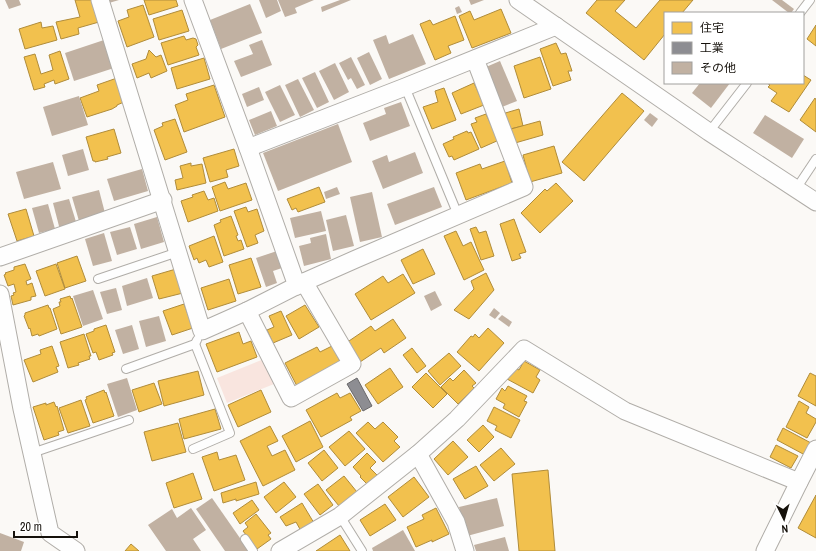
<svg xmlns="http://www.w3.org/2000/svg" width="816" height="551" font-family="'Archivo Narrow','Noto Sans JP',sans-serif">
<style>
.green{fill:#f9e5df}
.homes{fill:#f2c14e;stroke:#b08c3a}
.industry{fill:#8d8d92;stroke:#69686a}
.building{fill:#c1b1a2}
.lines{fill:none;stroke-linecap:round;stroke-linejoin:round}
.lane-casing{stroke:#b0ada8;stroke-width:10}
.street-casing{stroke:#b0ada8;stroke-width:19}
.lane{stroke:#fefefe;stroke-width:8}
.street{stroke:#fefefe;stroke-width:17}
</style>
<rect width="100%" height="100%" fill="#fbf9f6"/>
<!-- green -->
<path class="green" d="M 264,359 L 274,384 L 227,403 L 217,378 Z"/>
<!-- homes -->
<g class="homes">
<path d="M 75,0 L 93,0 L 99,22 L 78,28 L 79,34 L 61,39 L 56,22 L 80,17 Z"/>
<path d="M 144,0 L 176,0 L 178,6 L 149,15 Z"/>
<path d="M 597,0 L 625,0 L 615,11 L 636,28 L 660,0 L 693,0 L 682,13 L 665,13 L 665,34 L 644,60 L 586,13 Z"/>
<path d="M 143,5 L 154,37 L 127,47 L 118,21 L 129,17 L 127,10 Z"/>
<path d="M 501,9 L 511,33 L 472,48 L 459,16 L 470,11 L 474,20 Z"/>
<path d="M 182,10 L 189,31 L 159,40 L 153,19 Z"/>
<path d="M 455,16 L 464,40 L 448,46 L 451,53 L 435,60 L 420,24 L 430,20 L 433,25 Z"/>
<path d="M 41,22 L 42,28 L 53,26 L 57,40 L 25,49 L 19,29 Z"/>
<path d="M 816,25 L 816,46 L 807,39 Z"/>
<path d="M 184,36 L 186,40 L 193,38 L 196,39 L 198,45 L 196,47 L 199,55 L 168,65 L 161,43 Z"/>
<path d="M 556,43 L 561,54 L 566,53 L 572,71 L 568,71 L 571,80 L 553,86 L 540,49 Z"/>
<path d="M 149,50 L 156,57 L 161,55 L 167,71 L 151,78 L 149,73 L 137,78 L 132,64 L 146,59 Z"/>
<path d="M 60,51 L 69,79 L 55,84 L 54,80 L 44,84 L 45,87 L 34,90 L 24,57 L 35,54 L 41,74 L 53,70 L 49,55 Z"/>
<path d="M 540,57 L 551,89 L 524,98 L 514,66 Z"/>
<path d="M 204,58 L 210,79 L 177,89 L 171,68 Z"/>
<path d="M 803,75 L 811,80 L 789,112 L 771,101 L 777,93 L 768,87 L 770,85 L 767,83 L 803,83 Z"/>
<path d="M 117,78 L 124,102 L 117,105 L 117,106 L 112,109 L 87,117 L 80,98 L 99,91 L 97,85 Z"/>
<path d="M 474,83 L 484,105 L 461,114 L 452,93 Z"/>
<path d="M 214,85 L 225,117 L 184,132 L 175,105 L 188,100 L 186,94 Z"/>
<path d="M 444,88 L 456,120 L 432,129 L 423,107 L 438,102 L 435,91 Z"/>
<path d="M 622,93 L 644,111 L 584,181 L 562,162 Z"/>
<path d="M 815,98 L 816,100 L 816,132 L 800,120 Z"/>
<path d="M 519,109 L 523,126 L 506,130 L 502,114 Z"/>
<path d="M 486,114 L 491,125 L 493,124 L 499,140 L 481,148 L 471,124 L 477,122 L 475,118 Z"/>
<path d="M 175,119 L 187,152 L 165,160 L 154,130 L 163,126 L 162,123 Z"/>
<path d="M 540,121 L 543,135 L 515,143 L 511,129 Z"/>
<path d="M 114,129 L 121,153 L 107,157 L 108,159 L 95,162 L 95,161 L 93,161 L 86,137 Z"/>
<path d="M 467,131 L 468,133 L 471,132 L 479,149 L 454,160 L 452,156 L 449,157 L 443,144 L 454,139 L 453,137 Z"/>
<path d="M 554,146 L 562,173 L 530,182 L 523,155 Z"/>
<path d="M 234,149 L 239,166 L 226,170 L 228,177 L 210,182 L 203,158 Z"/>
<path d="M 505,161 L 512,183 L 466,200 L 456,173 L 480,164 L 482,169 Z"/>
<path d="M 191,163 L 191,166 L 202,164 L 206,183 L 177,190 L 175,180 L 183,178 L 180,166 Z"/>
<path d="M 225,182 L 228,189 L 246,183 L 252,200 L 220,211 L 212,187 Z"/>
<path d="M 556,183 L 573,201 L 540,233 L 521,213 L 545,189 L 547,191 Z"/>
<path d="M 319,187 L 325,202 L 298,212 L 296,208 L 292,210 L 287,199 Z"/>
<path d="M 204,191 L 208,200 L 214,198 L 218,211 L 188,222 L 181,201 L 193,197 L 192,195 Z"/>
<path d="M 246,207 L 248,212 L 257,209 L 264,231 L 255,235 L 258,243 L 247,247 L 234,211 Z"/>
<path d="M 26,209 L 34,236 L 17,241 L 8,214 Z"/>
<path d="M 231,216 L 238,235 L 236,236 L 238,241 L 241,240 L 244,249 L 224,256 L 214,225 L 221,222 L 220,220 Z"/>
<path d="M 514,219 L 526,252 L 519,254 L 521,258 L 512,261 L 500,224 Z"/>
<path d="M 476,227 L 479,233 L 486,231 L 494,256 L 481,260 L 470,229 Z"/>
<path d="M 456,231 L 463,246 L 471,242 L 484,270 L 464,280 L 444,236 Z"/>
<path d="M 214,236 L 223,262 L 209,267 L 206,260 L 199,263 L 197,258 L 194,260 L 189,246 Z"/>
<path d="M 423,249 L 435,274 L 413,284 L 401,260 Z"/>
<path d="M 77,256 L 86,281 L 65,288 L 57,263 Z"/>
<path d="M 251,258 L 261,287 L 238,294 L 229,265 Z"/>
<path d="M 25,264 L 31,279 L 26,281 L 27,285 L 32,283 L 36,296 L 31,297 L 31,300 L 13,305 L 11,296 L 14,295 L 13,293 L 16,292 L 14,284 L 8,286 L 4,275 L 6,274 L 5,273 L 14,270 L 14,267 Z"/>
<path d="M 56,264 L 65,289 L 45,296 L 36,271 Z"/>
<path d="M 176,269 L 183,293 L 159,299 L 152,276 Z"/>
<path d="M 486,273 L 494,290 L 469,319 L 454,310 L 474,289 L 471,281 Z"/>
<path d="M 403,274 L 415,293 L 371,320 L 355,294 L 383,276 L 388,283 Z"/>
<path d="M 229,279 L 236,301 L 208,310 L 201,288 Z"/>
<path d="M 70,296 L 71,299 L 72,298 L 82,327 L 61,334 L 53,309 L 60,306 L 59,302 L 61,302 L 60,299 Z"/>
<path d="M 184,304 L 193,328 L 172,335 L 163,311 Z"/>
<path d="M 48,305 L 49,308 L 50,308 L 57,329 L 39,336 L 38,334 L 32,336 L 30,328 L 29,329 L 24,316 L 25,315 L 25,313 Z"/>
<path d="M 305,305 L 319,327 L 299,339 L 286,316 Z"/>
<path d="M 281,311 L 292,335 L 273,343 L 267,330 L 274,327 L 269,316 Z"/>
<path d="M 393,319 L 406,338 L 384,353 L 381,348 L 360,362 L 346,343 L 371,326 L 375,331 Z"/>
<path d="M 106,325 L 115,352 L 112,353 L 113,355 L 99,360 L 96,352 L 93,353 L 86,334 L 94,331 L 94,329 Z"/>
<path d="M 488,328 L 504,343 L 479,371 L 457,352 L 471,336 L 473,337 L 475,334 L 479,338 Z"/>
<path d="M 239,332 L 243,344 L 251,341 L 257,357 L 217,372 L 206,344 Z"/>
<path d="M 84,334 L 91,356 L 89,356 L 90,359 L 78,363 L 79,365 L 68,368 L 60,342 Z"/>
<path d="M 52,346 L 59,366 L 56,367 L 58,372 L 33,382 L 24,360 L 41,354 L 40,350 Z"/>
<path d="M 332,346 L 342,365 L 298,388 L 285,363 L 317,347 L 320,352 Z"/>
<path d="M 412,348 L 426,366 L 417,373 L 403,355 Z"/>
<path d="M 449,353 L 461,366 L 440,385 L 428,371 Z"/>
<path d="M 524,361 L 540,370 L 536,377 L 540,380 L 533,393 L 507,379 L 513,367 L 519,370 Z"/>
<path d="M 390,368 L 403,387 L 378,404 L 365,385 Z"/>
<path d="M 464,370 L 476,383 L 472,386 L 474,388 L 458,404 L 441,387 L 450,378 L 453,381 Z"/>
<path d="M 198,371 L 204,395 L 164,406 L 158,381 Z"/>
<path d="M 426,373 L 447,394 L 433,408 L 412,387 Z"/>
<path d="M 810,373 L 816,376 L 816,406 L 798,396 Z"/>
<path d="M 154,383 L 162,404 L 139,412 L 132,390 Z"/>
<path d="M 508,386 L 527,396 L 524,401 L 527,402 L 519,417 L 503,408 L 505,404 L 496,399 L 502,388 L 505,391 Z"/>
<path d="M 104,390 L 105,393 L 106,392 L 114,416 L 93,423 L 85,400 L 87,399 L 86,397 Z"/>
<path d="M 261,390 L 271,412 L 238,427 L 228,405 Z"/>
<path d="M 337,393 L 340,398 L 350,393 L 361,411 L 350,417 L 352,420 L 321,437 L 306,410 Z"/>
<path d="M 81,400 L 90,426 L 68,433 L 59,408 Z"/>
<path d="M 799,401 L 809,407 L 806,413 L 816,419 L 816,422 L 807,438 L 786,427 Z"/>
<path d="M 54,402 L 56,407 L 57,406 L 64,430 L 58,432 L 59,435 L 44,440 L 33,407 L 46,403 L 46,405 Z"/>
<path d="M 494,407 L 520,420 L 511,438 L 495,430 L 497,426 L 487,421 Z"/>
<path d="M 215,409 L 221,429 L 184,439 L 179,419 Z"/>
<path d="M 310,421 L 323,447 L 296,462 L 282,436 Z"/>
<path d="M 368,422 L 375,429 L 383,422 L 398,437 L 394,441 L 400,447 L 383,462 L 356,433 Z"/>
<path d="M 178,423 L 186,452 L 152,461 L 144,432 Z"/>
<path d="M 483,425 L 494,437 L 479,452 L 467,440 Z"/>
<path d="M 270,426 L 278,441 L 267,446 L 272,456 L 285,450 L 295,470 L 263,486 L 240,441 Z"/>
<path d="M 783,428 L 811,443 L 805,455 L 777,440 Z"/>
<path d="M 349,431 L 365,449 L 345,466 L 329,447 Z"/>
<path d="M 453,441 L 468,457 L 448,475 L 434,459 Z"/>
<path d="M 776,445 L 798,456 L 791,468 L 770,457 Z"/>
<path d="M 501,448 L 515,464 L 494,481 L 480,465 Z"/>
<path d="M 324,450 L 338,468 L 322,481 L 308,463 Z"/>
<path d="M 217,452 L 219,460 L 236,455 L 245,480 L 214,491 L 202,457 Z"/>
<path d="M 367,453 L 376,462 L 370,468 L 377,475 L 368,485 L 360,477 L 361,476 L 353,467 Z"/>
<path d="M 476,466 L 488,486 L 465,499 L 453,479 Z"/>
<path d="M 548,470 L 555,551 L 519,551 L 512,474 Z"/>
<path d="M 193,473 L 202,499 L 174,508 L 166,483 Z"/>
<path d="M 344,476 L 357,492 L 339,506 L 326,490 Z"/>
<path d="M 414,477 L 429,497 L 403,517 L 388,497 Z"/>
<path d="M 256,482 L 259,494 L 236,501 L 236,499 L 223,503 L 221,493 Z"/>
<path d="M 284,482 L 296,497 L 276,513 L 264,497 Z"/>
<path d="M 318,484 L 333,505 L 320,515 L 304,494 Z"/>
<path d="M 816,495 L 816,538 L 798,528 Z"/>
<path d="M 252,500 L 259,510 L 240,524 L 233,513 Z"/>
<path d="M 302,503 L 314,523 L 301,531 L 296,522 L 286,526 L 280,517 Z"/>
<path d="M 385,504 L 396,520 L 370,536 L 360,520 Z"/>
<path d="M 436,508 L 449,534 L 432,542 L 432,540 L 416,547 L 407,527 L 424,519 L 422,515 Z"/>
<path d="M 256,514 L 271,533 L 268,535 L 271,539 L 257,549 L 243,531 L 248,527 L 245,523 Z"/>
<path d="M 340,535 L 350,551 L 316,551 Z"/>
<path d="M 131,544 L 139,551 L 125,551 Z"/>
</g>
<!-- industry -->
<path class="industry" d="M 357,378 L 372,406 L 363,411 L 347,384 Z"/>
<!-- building -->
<g class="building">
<path d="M 5,0 L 19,0 L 21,5 L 9,9 Z"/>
<path d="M 108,0 L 119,0 L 109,3 Z"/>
<path d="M 259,0 L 277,0 L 281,11 L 266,18 Z"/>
<path d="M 278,0 L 314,0 L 295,8 L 297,13 L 285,17 Z"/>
<path d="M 340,0 L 351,0 L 322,12 L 321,7 Z"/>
<path d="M 469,0 L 484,0 L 471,5 Z"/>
<path d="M 772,0 L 782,0 L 794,9 L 791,13 L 789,13 Z"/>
<path d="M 250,4 L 262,33 L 221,49 L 210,20 Z"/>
<path d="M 459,6 L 462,12 L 457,14 L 455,8 Z"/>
<path d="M 413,34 L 426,64 L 389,79 L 373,40 L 386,35 L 389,44 Z"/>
<path d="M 104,40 L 114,68 L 74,81 L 65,53 Z"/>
<path d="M 262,40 L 272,65 L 241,77 L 234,61 L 253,54 L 249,45 Z"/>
<path d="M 369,52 L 382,79 L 370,85 L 357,58 Z"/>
<path d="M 351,57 L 365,85 L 357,89 L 351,78 L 348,80 L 339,63 Z"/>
<path d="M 500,61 L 517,101 L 502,107 L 486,67 Z"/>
<path d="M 335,63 L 349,92 L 334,100 L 319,71 Z"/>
<path d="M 315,72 L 329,102 L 317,108 L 302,78 Z"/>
<path d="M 298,79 L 314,110 L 300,117 L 285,85 Z"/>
<path d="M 700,83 L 730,83 L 711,108 L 692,93 Z"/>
<path d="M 280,85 L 295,115 L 280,122 L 265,92 Z"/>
<path d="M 259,87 L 264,100 L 247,107 L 242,94 Z"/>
<path d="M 79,96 L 88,125 L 52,136 L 43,107 Z"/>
<path d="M 401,102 L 410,126 L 370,141 L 363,123 L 386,114 L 384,108 Z"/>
<path d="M 271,111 L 277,126 L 255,135 L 249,120 Z"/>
<path d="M 650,113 L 658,119 L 652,127 L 644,120 Z"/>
<path d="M 765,115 L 804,139 L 792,158 L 753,133 Z"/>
<path d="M 338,124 L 352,162 L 278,191 L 263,153 Z"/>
<path d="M 83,149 L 89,170 L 68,176 L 62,155 Z"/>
<path d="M 415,152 L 423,173 L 383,189 L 372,161 L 387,155 L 389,162 Z"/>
<path d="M 53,162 L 61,189 L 24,199 L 16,172 Z"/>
<path d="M 142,169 L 148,191 L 114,201 L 107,179 Z"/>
<path d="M 337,187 L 340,194 L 326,199 L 324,192 Z"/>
<path d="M 434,187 L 442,207 L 395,225 L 387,204 Z"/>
<path d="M 99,190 L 105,213 L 79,221 L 72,197 Z"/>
<path d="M 372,192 L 382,237 L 360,242 L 350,197 Z"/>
<path d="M 69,199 L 77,225 L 60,230 L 53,203 Z"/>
<path d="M 48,204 L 55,229 L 39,233 L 32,208 Z"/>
<path d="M 321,211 L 326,231 L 295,238 L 290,218 Z"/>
<path d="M 346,215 L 354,246 L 333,251 L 326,220 Z"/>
<path d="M 157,217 L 164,242 L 141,249 L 134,224 Z"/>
<path d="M 130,227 L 137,249 L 117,255 L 110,232 Z"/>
<path d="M 104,233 L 112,261 L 93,266 L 85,239 Z"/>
<path d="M 326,234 L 331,259 L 304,266 L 299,246 L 311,243 L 310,238 Z"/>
<path d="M 277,251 L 282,268 L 273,271 L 277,283 L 266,287 L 256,258 Z"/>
<path d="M 147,278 L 153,298 L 127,306 L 122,286 Z"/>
<path d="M 116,288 L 122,310 L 107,314 L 100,292 Z"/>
<path d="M 93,290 L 103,319 L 83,326 L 73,296 Z"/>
<path d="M 435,291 L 442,305 L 431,311 L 424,296 Z"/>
<path d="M 494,308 L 500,313 L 495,319 L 489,315 Z"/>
<path d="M 502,315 L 512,322 L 509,327 L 498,319 Z"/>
<path d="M 159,316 L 166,341 L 146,347 L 139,321 Z"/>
<path d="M 132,325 L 139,349 L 123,354 L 115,330 Z"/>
<path d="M 127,378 L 137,410 L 118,417 L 107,384 Z"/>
<path d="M 212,498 L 249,551 L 225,551 L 196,509 Z"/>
<path d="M 497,498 L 504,526 L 467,536 L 459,507 Z"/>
<path d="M 191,508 L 206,530 L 193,539 L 201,551 L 166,551 L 148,525 L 172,509 L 177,518 Z"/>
<path d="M 403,530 L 415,551 L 373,551 L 372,548 Z"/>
<path d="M 0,533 L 24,542 L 21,551 L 0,551 Z"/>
<path d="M 505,537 L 509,551 L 476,551 L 474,545 Z"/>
</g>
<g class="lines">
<defs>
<g id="lane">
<path d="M 800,13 L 810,0"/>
<path d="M 405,87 L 458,215"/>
<path d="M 709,132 L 747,83"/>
<path d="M 796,189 L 816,159"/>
<path d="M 98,279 L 178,252"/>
<path d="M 126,369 L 195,344 L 197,340"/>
<path d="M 193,449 L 230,433 L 195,344"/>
<path d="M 32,453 L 129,420"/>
<path d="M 340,516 L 362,551"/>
<path d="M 245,539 L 253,551"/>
</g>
<g id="street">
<path d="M 100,0 L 202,331 L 247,311 L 304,282 L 356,259 L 524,187 L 475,59"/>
<path d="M 193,0 L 248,148 L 297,286"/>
<path d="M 518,0 L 709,132 L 816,202"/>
<path d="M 248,148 L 405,87 L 556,26"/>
<path d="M 0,257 L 163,200"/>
<path d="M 0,294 L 22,409 L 50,533 L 76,551"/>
<path d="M 247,311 L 291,398 L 352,364 L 304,282"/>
<path d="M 418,454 L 456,522 L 465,551"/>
<path d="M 280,551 L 340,516 L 418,454 L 457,419 L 524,349 L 625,411 L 799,482"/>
<path d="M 765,551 L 799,482 L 816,449"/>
</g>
</defs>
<!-- lane casing -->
<use href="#lane" class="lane-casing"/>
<!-- street casing -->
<use href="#street" class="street-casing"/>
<!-- lane -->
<use href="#lane" class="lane"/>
<!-- street -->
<use href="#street" class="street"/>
</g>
<!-- legend -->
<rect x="664" y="12" width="140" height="72" fill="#ffffff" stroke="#a1a09d"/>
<rect x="672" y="22" width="20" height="12" fill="#f2c14e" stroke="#a1a09d"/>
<text x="700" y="32" font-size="12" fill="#15110b">住宅</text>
<rect x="672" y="42" width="20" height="12" fill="#8d8d92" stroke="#a1a09d"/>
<text x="700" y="52" font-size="12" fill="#15110b">工業</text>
<rect x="672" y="62" width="20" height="12" fill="#c1b1a2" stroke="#a1a09d"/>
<text x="700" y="72" font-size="12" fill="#15110b">その他</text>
<!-- north arrow -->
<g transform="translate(784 519) rotate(175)" stroke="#ffffff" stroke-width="3" paint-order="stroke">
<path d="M0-3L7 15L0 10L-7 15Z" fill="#15110b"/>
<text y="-6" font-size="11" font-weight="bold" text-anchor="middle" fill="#15110b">N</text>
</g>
<!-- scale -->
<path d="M14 531v6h63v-6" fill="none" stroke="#15110b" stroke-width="2"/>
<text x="20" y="531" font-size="12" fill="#15110b" stroke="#ffffff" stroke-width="3" paint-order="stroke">20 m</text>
</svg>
